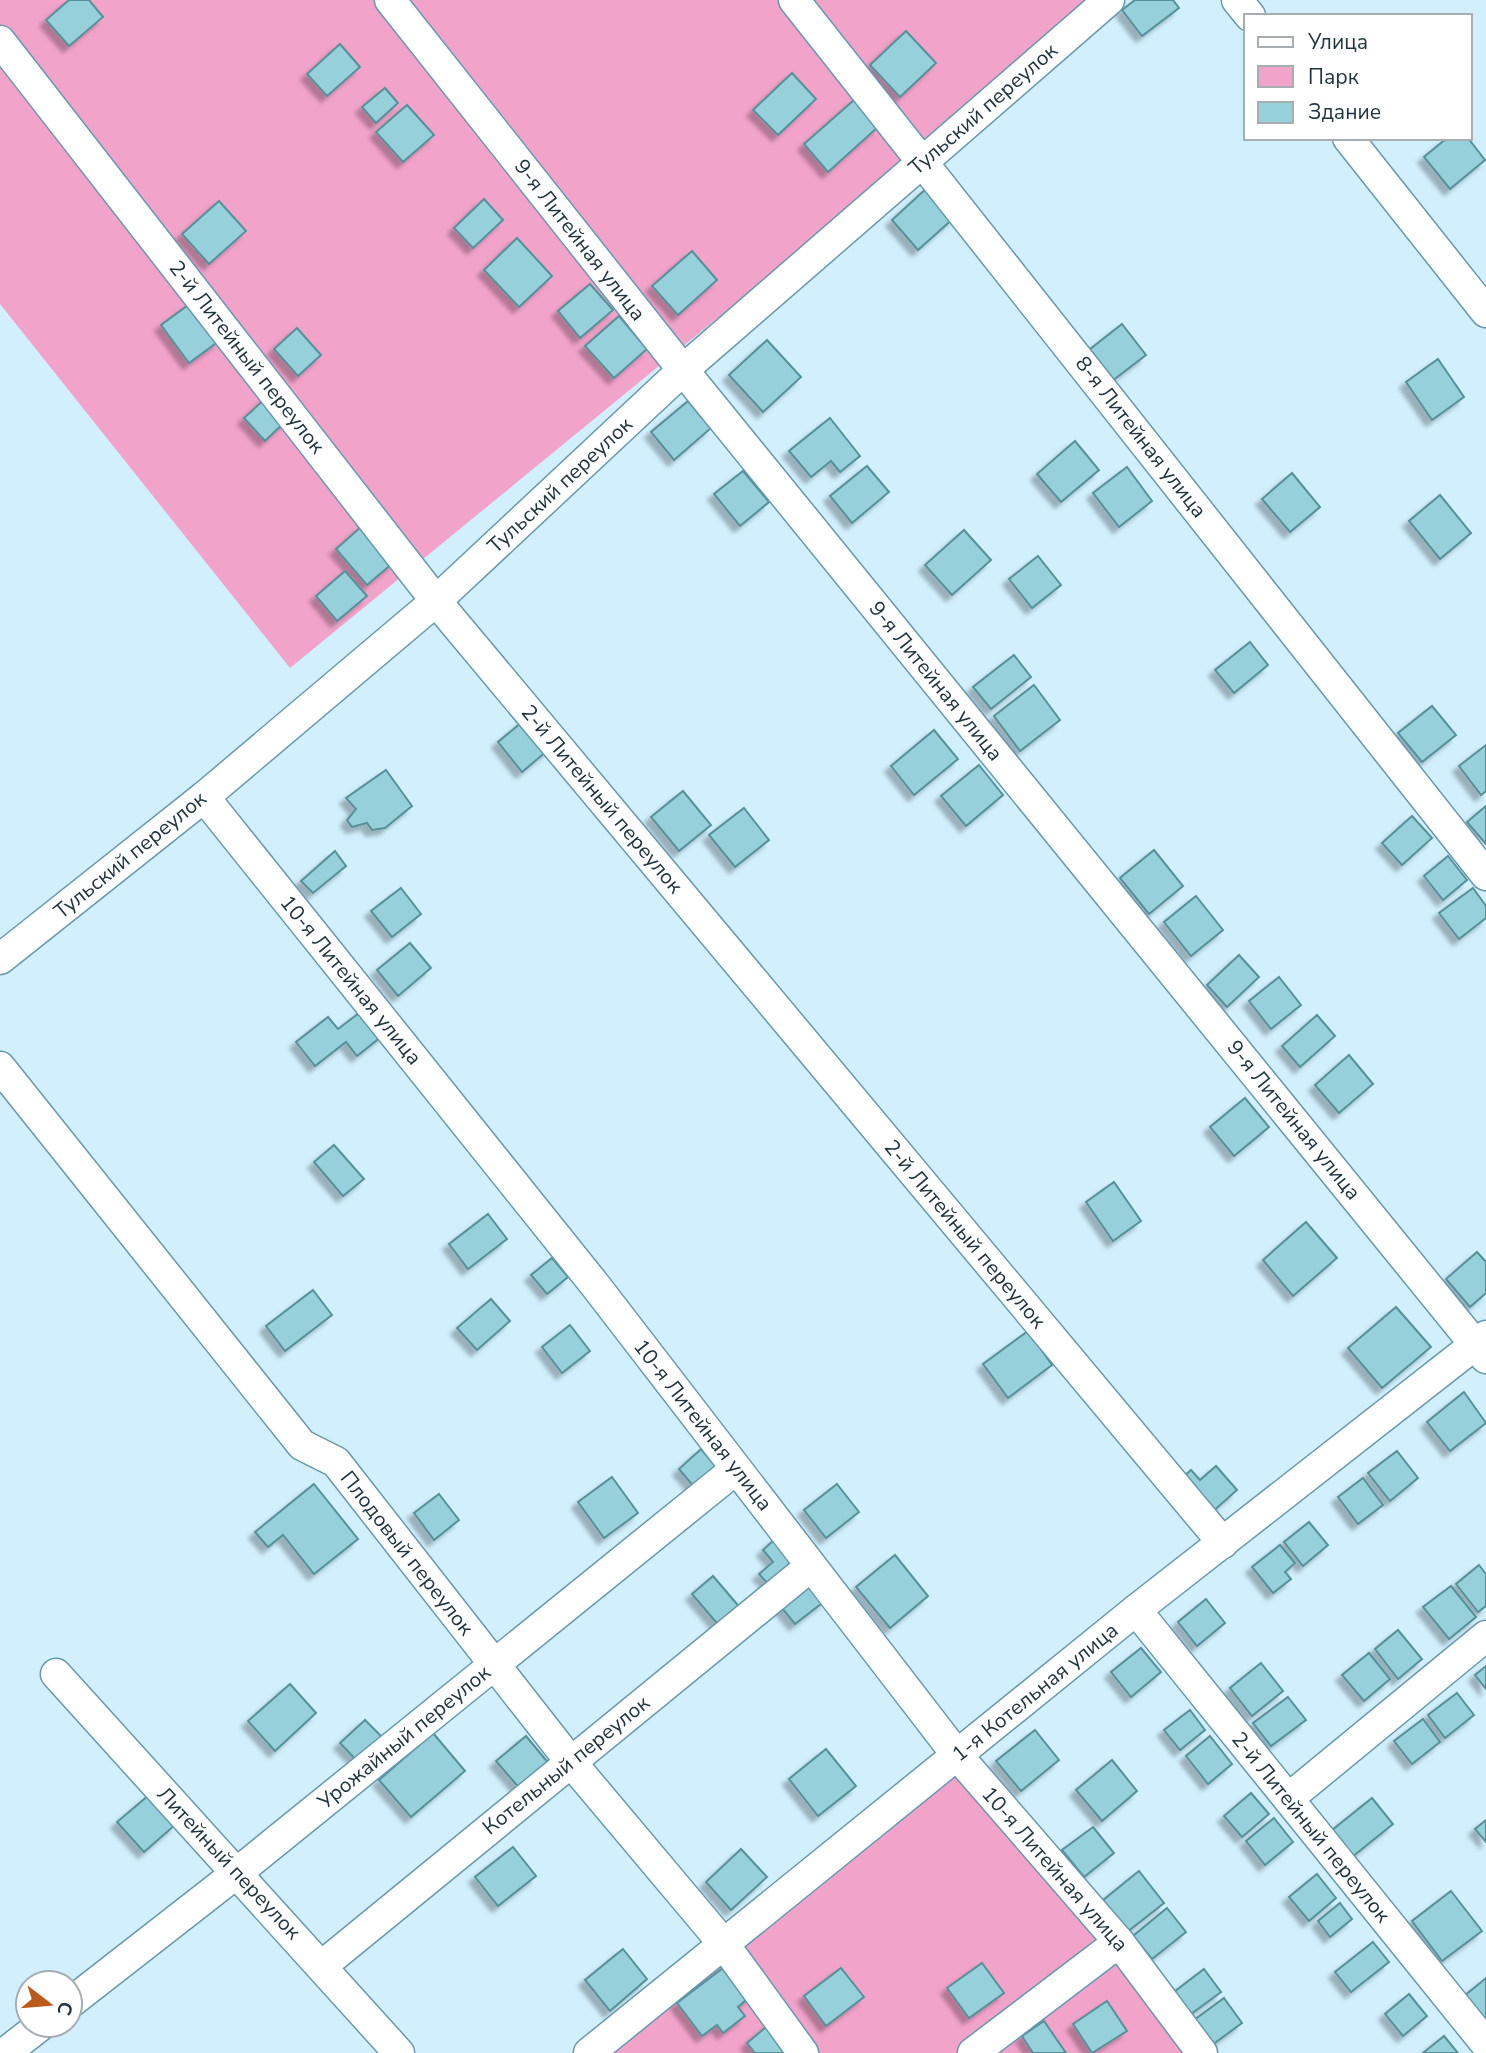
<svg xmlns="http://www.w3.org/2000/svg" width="1486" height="2053" font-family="'Nunito Sans',sans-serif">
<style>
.green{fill:#f2a3ca}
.building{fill:#96d1db;stroke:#569099;stroke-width:2;filter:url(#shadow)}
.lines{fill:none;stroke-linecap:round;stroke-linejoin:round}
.minor-casing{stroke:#6798af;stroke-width:33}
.minor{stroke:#fff;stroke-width:30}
.labels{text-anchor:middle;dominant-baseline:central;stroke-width:5;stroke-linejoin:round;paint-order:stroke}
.street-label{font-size:21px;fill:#20353e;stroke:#fff}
</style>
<defs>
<filter id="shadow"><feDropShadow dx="-6" dy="6" stdDeviation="2" flood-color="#0004"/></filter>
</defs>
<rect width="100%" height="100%" fill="#d1effd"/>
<!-- green -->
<g class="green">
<path d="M 0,0 L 1106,0 L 290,668 L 0,304 Z"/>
<path d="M 969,1760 L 1186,2053 L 611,2053 Z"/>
</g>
<!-- building -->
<g class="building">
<path d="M 69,0 L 89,0 L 103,17 L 69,46 L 46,20 Z"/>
<path d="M 1135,0 L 1173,0 L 1179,8 L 1142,36 L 1122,10 Z"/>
<path d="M 906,31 L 936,63 L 900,97 L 870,65 Z"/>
<path d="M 340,44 L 360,67 L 327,96 L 307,74 Z"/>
<path d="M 792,73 L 816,99 L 778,135 L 753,110 Z"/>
<path d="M 385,88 L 398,103 L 376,123 L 362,107 Z"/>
<path d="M 854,100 L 878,127 L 828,172 L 804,144 Z"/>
<path d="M 407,105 L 434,135 L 403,162 L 376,132 Z"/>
<path d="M 1447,138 L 1468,138 L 1485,160 L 1450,189 L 1424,157 Z"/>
<path d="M 928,187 L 955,217 L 918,250 L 892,220 Z"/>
<path d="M 484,199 L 503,220 L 473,248 L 454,228 Z"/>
<path d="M 219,201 L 246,231 L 209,264 L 182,234 Z"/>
<path d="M 517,238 L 552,276 L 519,307 L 484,270 Z"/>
<path d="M 692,251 L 717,280 L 678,315 L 652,286 Z"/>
<path d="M 590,284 L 613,310 L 580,338 L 558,311 Z"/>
<path d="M 191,303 L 219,341 L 189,363 L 161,325 Z"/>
<path d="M 619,316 L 647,349 L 614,378 L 585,346 Z"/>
<path d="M 1122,324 L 1146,355 L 1112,381 L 1089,350 Z"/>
<path d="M 297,328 L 321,355 L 298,376 L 274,349 Z"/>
<path d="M 767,340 L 801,377 L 763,412 L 729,375 Z"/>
<path d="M 1438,359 L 1464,397 L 1432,420 L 1406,382 Z"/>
<path d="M 268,396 L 289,418 L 265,441 L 244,418 Z"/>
<path d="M 688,401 L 711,428 L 674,460 L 651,432 Z"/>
<path d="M 830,418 L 860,456 L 840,472 L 831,461 L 811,477 L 789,451 Z"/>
<path d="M 1075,441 L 1099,470 L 1061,502 L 1037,474 Z"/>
<path d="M 867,466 L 889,492 L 852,523 L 830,496 Z"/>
<path d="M 1127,467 L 1152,501 L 1119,527 L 1093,493 Z"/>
<path d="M 743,471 L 769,502 L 740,526 L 714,494 Z"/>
<path d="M 1292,473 L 1320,507 L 1290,532 L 1262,499 Z"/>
<path d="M 1440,495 L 1471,533 L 1440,559 L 1409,521 Z"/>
<path d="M 362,526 L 394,562 L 367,585 L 336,549 Z"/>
<path d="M 964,530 L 991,560 L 952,595 L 925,565 Z"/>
<path d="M 1038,556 L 1061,585 L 1032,608 L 1009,579 Z"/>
<path d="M 345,571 L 367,596 L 337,621 L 316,596 Z"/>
<path d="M 1250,642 L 1268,665 L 1234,693 L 1215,670 Z"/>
<path d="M 1014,655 L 1031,677 L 991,709 L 973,687 Z"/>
<path d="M 1034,685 L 1060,720 L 1020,751 L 994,716 Z"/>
<path d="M 1432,706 L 1456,735 L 1422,762 L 1398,733 Z"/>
<path d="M 528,717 L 553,746 L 522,772 L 498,742 Z"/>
<path d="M 934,730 L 958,759 L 914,795 L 891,766 Z"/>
<path d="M 1486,745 L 1486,791 L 1481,795 L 1459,766 Z"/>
<path d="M 979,765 L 1003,795 L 966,826 L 941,796 Z"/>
<path d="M 386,770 L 412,806 L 385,828 L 372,830 L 367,823 L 352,827 L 347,820 L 356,809 L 346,798 Z"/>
<path d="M 683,791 L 711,825 L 679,851 L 651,817 Z"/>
<path d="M 1486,806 L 1486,844 L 1467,822 Z"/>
<path d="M 744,808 L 769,840 L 735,867 L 709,835 Z"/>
<path d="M 1412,816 L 1432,838 L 1402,865 L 1382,843 Z"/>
<path d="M 1154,850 L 1183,886 L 1149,914 L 1120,878 Z"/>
<path d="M 335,851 L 346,866 L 313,893 L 301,881 Z"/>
<path d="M 1448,856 L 1467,880 L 1443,900 L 1424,876 Z"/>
<path d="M 401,888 L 421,914 L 392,937 L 371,911 Z"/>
<path d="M 1473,888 L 1486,906 L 1486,918 L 1459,939 L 1439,913 Z"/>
<path d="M 1196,896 L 1223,930 L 1191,956 L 1164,922 Z"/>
<path d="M 410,943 L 431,968 L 398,996 L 377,970 Z"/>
<path d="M 1239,955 L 1259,977 L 1227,1007 L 1207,985 Z"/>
<path d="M 1279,977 L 1301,1005 L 1271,1029 L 1249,1001 Z"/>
<path d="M 367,1007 L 387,1032 L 357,1056 L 346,1042 L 315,1066 L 296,1042 L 328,1017 L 338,1029 Z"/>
<path d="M 1317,1015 L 1335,1036 L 1300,1067 L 1282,1046 Z"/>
<path d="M 1349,1055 L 1373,1084 L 1339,1113 L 1315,1085 Z"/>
<path d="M 1245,1098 L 1269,1127 L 1234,1156 L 1210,1127 Z"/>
<path d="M 334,1145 L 364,1179 L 343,1196 L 314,1162 Z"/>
<path d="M 1114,1182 L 1141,1221 L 1113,1241 L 1086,1202 Z"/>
<path d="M 488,1214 L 507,1239 L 468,1269 L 449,1244 Z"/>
<path d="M 1306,1222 L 1337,1258 L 1293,1296 L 1263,1260 Z"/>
<path d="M 1477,1252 L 1486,1262 L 1486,1293 L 1470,1307 L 1446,1279 Z"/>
<path d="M 552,1258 L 568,1277 L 547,1294 L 531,1275 Z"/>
<path d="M 313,1290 L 332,1315 L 285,1351 L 266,1326 Z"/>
<path d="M 491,1299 L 510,1321 L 477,1350 L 457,1328 Z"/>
<path d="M 1396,1307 L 1431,1347 L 1382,1388 L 1348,1348 Z"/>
<path d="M 570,1325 L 590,1351 L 562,1373 L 542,1347 Z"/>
<path d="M 1028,1331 L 1052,1365 L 1008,1398 L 983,1364 Z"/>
<path d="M 1464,1392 L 1486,1423 L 1450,1451 L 1427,1422 Z"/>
<path d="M 701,1449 L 717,1468 L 695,1488 L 679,1469 Z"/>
<path d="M 1397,1451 L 1418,1478 L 1390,1501 L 1368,1473 Z"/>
<path d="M 1216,1466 L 1237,1490 L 1211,1513 L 1182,1478 L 1191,1470 L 1200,1480 Z"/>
<path d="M 612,1477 L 638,1513 L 604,1538 L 578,1502 Z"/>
<path d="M 1363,1478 L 1383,1505 L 1358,1524 L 1338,1497 Z"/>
<path d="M 314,1484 L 358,1539 L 314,1574 L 283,1535 L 268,1547 L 255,1532 Z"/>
<path d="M 837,1484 L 859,1512 L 826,1538 L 804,1510 Z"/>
<path d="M 439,1494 L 459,1520 L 434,1540 L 414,1513 Z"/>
<path d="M 1309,1522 L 1328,1545 L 1303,1566 L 1284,1542 Z"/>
<path d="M 776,1538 L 800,1566 L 773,1589 L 759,1574 L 773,1562 L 763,1550 Z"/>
<path d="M 1280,1545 L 1295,1563 L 1285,1572 L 1291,1579 L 1273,1593 L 1252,1567 Z"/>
<path d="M 895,1555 L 928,1596 L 890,1628 L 856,1587 Z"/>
<path d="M 1479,1565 L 1486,1574 L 1486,1606 L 1478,1612 L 1456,1584 Z"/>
<path d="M 713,1576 L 742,1610 L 721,1628 L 692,1594 Z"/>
<path d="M 807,1577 L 826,1600 L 795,1624 L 777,1602 Z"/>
<path d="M 1451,1586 L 1476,1617 L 1449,1639 L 1423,1607 Z"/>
<path d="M 1206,1599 L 1225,1623 L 1197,1646 L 1178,1622 Z"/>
<path d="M 1398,1630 L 1422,1659 L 1398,1679 L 1375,1649 Z"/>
<path d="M 1141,1648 L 1161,1672 L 1131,1697 L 1111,1672 Z"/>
<path d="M 1369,1653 L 1390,1679 L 1364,1701 L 1342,1675 Z"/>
<path d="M 1261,1663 L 1283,1691 L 1252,1716 L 1230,1688 Z"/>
<path d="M 1486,1666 L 1486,1689 L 1475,1675 Z"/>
<path d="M 290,1684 L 316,1713 L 275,1751 L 248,1721 Z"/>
<path d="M 1457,1693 L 1474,1715 L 1445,1738 L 1428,1715 Z"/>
<path d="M 1288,1697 L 1306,1720 L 1271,1746 L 1253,1723 Z"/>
<path d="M 1190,1710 L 1205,1730 L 1180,1750 L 1164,1730 Z"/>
<path d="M 1423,1719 L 1440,1742 L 1412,1764 L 1394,1741 Z"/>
<path d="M 365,1720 L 385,1740 L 360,1764 L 340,1743 Z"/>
<path d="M 1035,1730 L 1059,1760 L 1021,1791 L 996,1761 Z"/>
<path d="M 433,1733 L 465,1771 L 411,1817 L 379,1780 Z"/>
<path d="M 526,1736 L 550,1765 L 521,1790 L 496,1761 Z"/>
<path d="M 1210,1736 L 1232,1764 L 1208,1784 L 1186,1756 Z"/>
<path d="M 826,1749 L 856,1786 L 818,1816 L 789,1779 Z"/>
<path d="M 1112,1760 L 1137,1791 L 1102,1821 L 1076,1790 Z"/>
<path d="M 1251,1793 L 1269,1814 L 1242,1837 L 1224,1816 Z"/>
<path d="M 149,1795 L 175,1825 L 144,1852 L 117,1822 Z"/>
<path d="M 1372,1798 L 1393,1824 L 1352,1857 L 1331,1831 Z"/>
<path d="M 1274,1818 L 1293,1842 L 1265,1865 L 1246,1841 Z"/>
<path d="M 1486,1820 L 1486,1842 L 1475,1829 Z"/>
<path d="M 1093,1827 L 1114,1853 L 1084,1877 L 1062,1850 Z"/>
<path d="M 513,1847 L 536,1876 L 498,1906 L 475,1877 Z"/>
<path d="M 741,1849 L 767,1877 L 731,1910 L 706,1882 Z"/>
<path d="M 1139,1871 L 1164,1903 L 1127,1932 L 1102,1901 Z"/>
<path d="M 1317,1874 L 1336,1898 L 1309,1921 L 1289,1897 Z"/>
<path d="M 1451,1891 L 1482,1931 L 1442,1961 L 1412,1921 Z"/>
<path d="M 1340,1903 L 1352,1919 L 1330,1937 L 1318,1921 Z"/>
<path d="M 1167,1908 L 1186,1932 L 1152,1959 L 1133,1936 Z"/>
<path d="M 1373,1942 L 1389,1962 L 1351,1992 L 1335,1972 Z"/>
<path d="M 623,1949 L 647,1979 L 610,2011 L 585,1980 Z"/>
<path d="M 982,1963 L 1004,1993 L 969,2018 L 947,1988 Z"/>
<path d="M 727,1965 L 751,1996 L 738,2007 L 745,2016 L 723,2033 L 717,2025 L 702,2036 L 677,2003 Z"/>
<path d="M 841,1968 L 864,1997 L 826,2026 L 804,1996 Z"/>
<path d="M 1204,1969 L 1221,1992 L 1191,2014 L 1174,1992 Z"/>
<path d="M 1486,1978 L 1486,2025 L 1463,1997 Z"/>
<path d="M 1409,1994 L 1427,2016 L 1403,2036 L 1385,2014 Z"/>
<path d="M 1224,1998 L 1242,2023 L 1212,2045 L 1194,2020 Z"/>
<path d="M 1107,2001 L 1127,2031 L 1092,2053 L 1073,2024 Z"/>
<path d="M 1044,2021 L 1066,2053 L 1033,2053 L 1022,2036 Z"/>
<path d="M 772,2022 L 787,2053 L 755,2053 L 747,2043 Z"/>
<path d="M 1444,2036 L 1458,2053 L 1423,2053 Z"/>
</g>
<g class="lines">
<defs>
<g id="minor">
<path d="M 390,0 L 683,370 L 1486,1358"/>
<path d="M 794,0 L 1486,875"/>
<path d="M 1237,0 L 1250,16"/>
<path d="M 0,41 L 436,601 L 1223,1543"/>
<path d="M 1348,138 L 1486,312"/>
<path d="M 204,797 L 595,1285 L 957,1755 L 1119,1942 L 1202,2053"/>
<path d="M 0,959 L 204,797 L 436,601 L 683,370 L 1109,0"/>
<path d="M 0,1067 L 302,1445 L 336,1462 L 570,1761 L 723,1943 L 803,2053"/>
<path d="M 1136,1610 L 1486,2044"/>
<path d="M 56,1674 L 399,2053"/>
<path d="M 1289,1798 L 1486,1636"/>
<path d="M 323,1965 L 811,1566"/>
<path d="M 70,2003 L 238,1872 L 736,1469"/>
<path d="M 5,2053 L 41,2025"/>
<path d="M 589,2053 L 1136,1610 L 1486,1336"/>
<path d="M 973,2053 L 1119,1942"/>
</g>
</defs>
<!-- minor casing -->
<use href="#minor" class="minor-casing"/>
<!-- minor -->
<use href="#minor" class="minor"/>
</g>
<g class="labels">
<!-- street labels -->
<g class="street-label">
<text transform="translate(983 109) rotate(-41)">Тульский переулок</text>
<text transform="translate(580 240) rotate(52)">9-я Литейная улица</text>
<text transform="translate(247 357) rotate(52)">2-й Литейный переулок</text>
<text transform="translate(1141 437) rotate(52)">8-я Литейная улица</text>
<text transform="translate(560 485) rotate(-43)">Тульский переулок</text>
<text transform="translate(936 681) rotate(51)">9-я Литейная улица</text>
<text transform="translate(602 799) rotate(50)">2-й Литейный переулок</text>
<text transform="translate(130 855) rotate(-39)">Тульский переулок</text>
<text transform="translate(351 980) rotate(51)">10-я Литейная улица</text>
<text transform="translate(1294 1120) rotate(51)">9-я Литейная улица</text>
<text transform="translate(965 1234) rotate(50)">2-й Литейный переулок</text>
<text transform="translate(703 1425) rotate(52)">10-я Литейная улица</text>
<text transform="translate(407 1553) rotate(52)">Плодовый переулок</text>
<text transform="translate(1035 1692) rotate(-39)">1-я Котельная улица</text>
<text transform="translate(404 1737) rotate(-39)">Урожайный переулок</text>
<text transform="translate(566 1765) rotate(-39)">Котельный переулок</text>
<text transform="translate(1311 1827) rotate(51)">2-й Литейный переулок</text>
<text transform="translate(229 1863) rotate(47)">Литейный переулок</text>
<text transform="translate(1055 1869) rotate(49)">10-я Литейная улица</text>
</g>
</g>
<!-- legend -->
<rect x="1244" y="14" width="228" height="126" fill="#ffffff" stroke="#a6aeb2" stroke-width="2"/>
<rect x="1258" y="37" width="35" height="10" fill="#ffffff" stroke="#a6aeb2" stroke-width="2"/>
<text x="1308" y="49" font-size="21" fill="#20353e">Улица</text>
<rect x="1258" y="66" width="35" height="21" fill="#f2a3ca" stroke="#a6aeb2" stroke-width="2"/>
<text x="1308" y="84" font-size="21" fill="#20353e">Парк</text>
<rect x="1258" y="102" width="35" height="21" fill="#96d1db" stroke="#a6aeb2" stroke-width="2"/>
<text x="1308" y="119" font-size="21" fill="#20353e">Здание</text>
<!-- north arrow -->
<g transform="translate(49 2004) rotate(106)"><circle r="33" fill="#ffffff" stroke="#a6aeb2" stroke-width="2"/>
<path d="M0-5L12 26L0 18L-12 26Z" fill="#bc5a1c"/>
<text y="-10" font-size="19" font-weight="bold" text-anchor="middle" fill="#20353e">С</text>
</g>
</svg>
